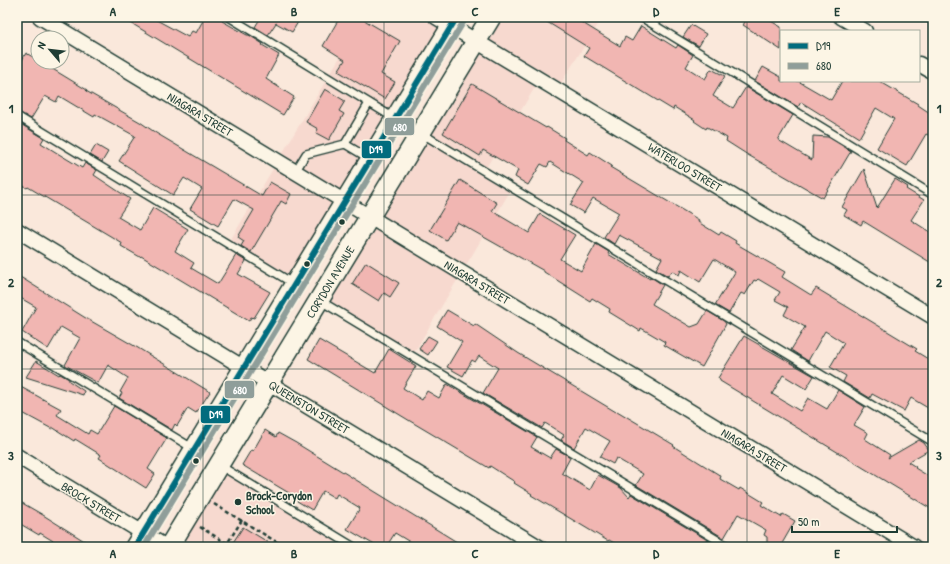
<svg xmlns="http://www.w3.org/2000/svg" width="950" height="564" font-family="'Patrick Hand',sans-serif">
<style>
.built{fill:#f7d9cf}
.building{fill:#f1b6b2;stroke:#1f3d34}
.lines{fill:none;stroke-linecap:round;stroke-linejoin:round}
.lane-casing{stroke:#1f3d34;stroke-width:10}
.street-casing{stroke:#1f3d34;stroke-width:17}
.secondary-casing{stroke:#1f3d34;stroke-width:22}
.path{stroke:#1f3d34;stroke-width:2.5;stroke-dasharray:4 3;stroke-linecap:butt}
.lane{stroke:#fcf5e5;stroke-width:7}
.street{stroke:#fcf5e5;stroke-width:14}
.secondary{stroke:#fcf5e5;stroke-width:19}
.bus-1-casing{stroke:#fcf5e5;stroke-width:9}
.bus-2-casing{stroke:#fcf5e5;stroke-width:9}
.bus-1{stroke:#026c7e;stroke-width:6}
.bus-2{stroke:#8f9e9a;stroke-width:6}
.grid{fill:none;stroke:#1f3d34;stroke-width:1;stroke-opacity:0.55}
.bus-dot{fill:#1f3d34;stroke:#fcf5e5;stroke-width:1.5}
.labels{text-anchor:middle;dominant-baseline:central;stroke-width:3;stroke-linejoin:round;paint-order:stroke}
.street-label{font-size:12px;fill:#1f3d34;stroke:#fcf5e5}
.poi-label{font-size:12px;font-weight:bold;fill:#1f3d34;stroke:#fcf5e5;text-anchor:start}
.line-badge{stroke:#fcf5e5;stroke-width:1.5}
.badge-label{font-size:11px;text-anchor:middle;font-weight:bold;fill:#fff}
.neatline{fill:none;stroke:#1f3d34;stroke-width:1.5}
.grid-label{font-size:13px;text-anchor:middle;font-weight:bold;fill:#1f3d34}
</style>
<rect width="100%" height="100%" fill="#fae8db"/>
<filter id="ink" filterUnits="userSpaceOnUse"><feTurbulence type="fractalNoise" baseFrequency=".025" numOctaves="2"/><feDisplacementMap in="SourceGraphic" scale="8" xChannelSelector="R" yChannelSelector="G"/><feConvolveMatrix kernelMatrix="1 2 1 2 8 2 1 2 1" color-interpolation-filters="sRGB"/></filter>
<g filter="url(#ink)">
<!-- built -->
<g class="built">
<path d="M 364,17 L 457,17 L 294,284 L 228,244 Z"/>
<path d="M 491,17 L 603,17 L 557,89 L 540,79 L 484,171 L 512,188 L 412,356 L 319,300 Z"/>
<path d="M 219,465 L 354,547 L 169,547 Z"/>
</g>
<!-- building -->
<g class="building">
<path d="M 121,17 L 151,17 L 188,37 L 192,31 L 196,33 L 205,17 L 224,17 L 222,21 L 247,35 L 249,35 L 263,44 L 262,45 L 279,55 L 266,79 L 294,97 L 283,115 Z"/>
<path d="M 261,17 L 301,17 L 292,32 L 276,23 L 268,35 L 255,27 Z"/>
<path d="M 340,17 L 359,17 L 400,41 L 381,74 L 395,82 L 385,99 L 338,71 L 345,60 L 323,46 Z"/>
<path d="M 539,17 L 584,17 L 581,22 L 620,46 L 625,37 L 632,41 L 641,26 L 676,48 L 678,45 L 693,55 L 686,67 L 705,79 L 711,69 L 725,76 L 713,96 L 733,108 L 746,87 L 793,115 L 778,140 L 812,160 L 813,136 L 828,137 L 851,151 L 823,198 L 748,155 L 726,141 L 727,138 L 707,127 L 706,129 L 694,121 L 695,120 L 674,107 L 673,110 L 584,56 L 589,48 Z"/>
<path d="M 748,17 L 764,17 L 781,27 L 781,50 L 743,25 Z"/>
<path d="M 691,25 L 706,34 L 699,46 L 683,37 Z"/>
<path d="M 26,53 L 38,60 L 38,62 L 41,62 L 69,79 L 87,90 L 86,91 L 140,122 L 156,133 L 262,196 L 270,182 L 291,194 L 286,204 L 281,201 L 280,203 L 251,252 L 241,246 L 244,241 L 238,237 L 254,210 L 234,199 L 218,226 L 190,209 L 202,189 L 184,178 L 173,195 L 119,161 L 135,136 L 95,114 L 94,117 L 59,96 L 56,102 L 45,96 L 31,119 L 17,111 L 17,69 Z"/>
<path d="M 763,67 L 781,77 L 781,81 L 798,81 L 831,100 L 842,81 L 879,81 L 918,104 L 918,105 L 933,115 L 933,136 L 929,133 L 928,135 L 926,134 L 907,166 L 877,148 L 894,119 L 876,108 L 859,138 L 801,102 L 798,107 L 755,81 Z"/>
<path d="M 472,84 L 546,128 L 547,127 L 565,138 L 564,140 L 588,155 L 590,152 L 612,166 L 610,167 L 699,220 L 698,222 L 719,235 L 721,232 L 736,241 L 735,243 L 785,272 L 782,277 L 811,295 L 816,288 L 917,349 L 915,351 L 933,362 L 933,411 L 911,398 L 904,411 L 872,394 L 870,398 L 843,382 L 846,376 L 830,367 L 844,343 L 825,331 L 808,361 L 791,350 L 805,327 L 784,315 L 788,307 L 775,300 L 780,292 L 758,279 L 756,281 L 754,280 L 745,295 L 741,293 L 729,313 L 715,305 L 735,272 L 714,259 L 700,282 L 681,270 L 679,275 L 672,271 L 668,276 L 656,269 L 662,258 L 619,235 L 614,244 L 604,237 L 619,213 L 593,198 L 584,213 L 570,205 L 584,183 L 550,162 L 547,167 L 541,164 L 528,185 L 515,177 L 518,170 L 483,150 L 480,156 L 443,133 Z"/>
<path d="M 325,89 L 345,101 L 339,111 L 344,114 L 329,140 L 316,133 L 318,129 L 306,122 Z"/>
<path d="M 17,122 L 44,138 L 41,143 L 62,156 L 82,168 L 85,163 L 97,170 L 94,175 L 130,199 L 118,217 L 140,230 L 153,208 L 188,229 L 175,251 L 194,263 L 191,268 L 218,284 L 236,255 L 246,261 L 238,274 L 270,292 L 254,318 L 251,317 L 249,321 L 141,256 L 140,257 L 121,246 L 122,243 L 28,187 L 27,188 L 17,182 L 17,155 L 22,147 L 17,144 Z"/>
<path d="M 96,145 L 108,152 L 102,162 L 90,155 Z"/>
<path d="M 864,169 L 877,208 L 895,179 L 908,187 L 906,189 L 924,200 L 911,220 L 933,234 L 933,264 L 863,221 L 861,225 L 844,215 L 847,210 L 842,207 Z"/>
<path d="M 460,180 L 497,203 L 492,211 L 529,233 L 540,214 L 575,235 L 560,259 L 581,271 L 596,244 L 609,252 L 608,254 L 650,279 L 651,277 L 663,285 L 652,304 L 691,327 L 699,324 L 707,311 L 724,321 L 726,324 L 702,367 L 664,345 L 665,342 L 641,328 L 640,331 L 609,312 L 610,309 L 592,298 L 590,301 L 544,272 L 544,271 L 457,222 L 446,240 L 430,230 Z"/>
<path d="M 366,262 L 399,283 L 390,297 L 384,293 L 379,301 L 352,284 Z"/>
<path d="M 17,275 L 84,317 L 138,348 L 210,392 L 196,413 L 188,408 L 177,426 L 175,424 L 172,430 L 119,398 L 122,393 L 120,392 L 128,378 L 108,365 L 98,383 L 65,365 L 80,338 L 61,327 L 48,349 L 22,332 L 36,307 L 17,296 Z"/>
<path d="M 447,310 L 474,326 L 475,324 L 518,353 L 616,412 L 617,411 L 674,445 L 673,446 L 721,476 L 720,479 L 739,490 L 740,488 L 763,502 L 761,505 L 781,517 L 783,514 L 795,521 L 780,547 L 767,547 L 767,537 L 764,535 L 766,530 L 738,514 L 724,538 L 636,485 L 643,474 L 616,458 L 613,464 L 600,457 L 610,441 L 586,427 L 574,448 L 561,440 L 564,435 L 545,423 L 542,428 L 483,393 L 498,368 L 479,356 L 475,362 L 472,360 L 463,376 L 447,367 L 462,342 L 437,326 Z"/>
<path d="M 428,336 L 437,341 L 428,355 L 419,349 Z"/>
<path d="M 744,336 L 814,376 L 806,389 L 783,375 L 772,394 L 800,411 L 808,398 L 827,409 L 838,390 L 865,407 L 854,425 L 868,433 L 865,439 L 890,455 L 888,458 L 919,440 L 924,443 L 929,450 L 908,462 L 916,467 L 915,468 L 933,479 L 933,510 L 720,381 L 720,380 L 718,378 Z"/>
<path d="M 319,340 L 375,373 L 389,349 L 416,366 L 403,388 L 422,400 L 427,391 L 439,398 L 447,384 L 537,437 L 531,447 L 550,458 L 556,449 L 569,456 L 570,458 L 562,473 L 590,490 L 598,475 L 621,488 L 629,497 L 631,494 L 719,547 L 621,547 L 609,540 L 608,541 L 531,495 L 532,494 L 514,483 L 515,482 L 490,466 L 489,468 L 410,421 L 308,359 Z"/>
<path d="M 36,361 L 59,375 L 60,374 L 69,379 L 69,381 L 84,391 L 83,395 L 26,377 Z"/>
<path d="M 17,385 L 61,409 L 57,415 L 88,434 L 90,430 L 97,434 L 114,406 L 167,438 L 148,469 L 155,474 L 146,488 L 99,458 L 101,455 L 75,439 L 74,441 L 52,427 L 52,429 L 17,410 Z"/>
<path d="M 265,430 L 276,437 L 278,433 L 296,443 L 465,547 L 418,547 L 395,533 L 386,547 L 378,547 L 347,529 L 360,508 L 337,494 L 335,498 L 323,491 L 312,510 L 297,501 L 299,499 L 242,465 L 251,450 L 253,451 Z"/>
<path d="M 17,500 L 43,515 L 94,547 L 63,547 L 40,533 L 39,535 L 17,522 Z"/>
<path d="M 243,527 L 276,547 L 230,547 Z"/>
</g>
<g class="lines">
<defs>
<g id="lane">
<path d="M 229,17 L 394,118"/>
<path d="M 641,17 L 933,195"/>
<path d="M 17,116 L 294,284"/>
<path d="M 421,133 L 933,442"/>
<path d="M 345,144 L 369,103"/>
<path d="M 295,172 L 306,154 L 345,144 L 370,159"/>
<path d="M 319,300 L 729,547"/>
<path d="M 17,342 L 194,449"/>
<path d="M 219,465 L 354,547"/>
</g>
<g id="street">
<path d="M 40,17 L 914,547"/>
<path d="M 436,17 L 933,317"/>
<path d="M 841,17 L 865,31"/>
<path d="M 919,64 L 933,72"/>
<path d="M 17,230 L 539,547"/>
<path d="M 17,456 L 166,547"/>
</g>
<g id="secondary">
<path d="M 135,547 L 457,17"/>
<path d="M 169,547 L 491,17"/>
</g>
</defs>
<!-- lane casing -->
<use href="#lane" class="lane-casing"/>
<!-- street casing -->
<use href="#street" class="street-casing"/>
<!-- secondary casing -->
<use href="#secondary" class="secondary-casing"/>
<!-- path -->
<g class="path">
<path d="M 214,504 L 280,544 L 281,547"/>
<path d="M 200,527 L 231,546"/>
<path d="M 225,547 L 242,520"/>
</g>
<!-- lane -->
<use href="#lane" class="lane"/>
<!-- street -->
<use href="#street" class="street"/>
<!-- secondary -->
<use href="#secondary" class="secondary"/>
<defs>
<path id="bus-1" d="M 135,547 L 457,17"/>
<path id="bus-2" d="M 144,547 L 464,21"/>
</defs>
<!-- bus-1 casing -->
<use href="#bus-1" class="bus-1-casing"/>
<!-- bus-2 casing -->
<use href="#bus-2" class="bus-2-casing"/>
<!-- bus-1 -->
<use href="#bus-1" class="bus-1"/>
<!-- bus-2 -->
<use href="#bus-2" class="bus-2"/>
</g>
</g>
<!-- grid -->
<path class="grid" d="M 203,17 L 203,547M 384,17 L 384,547M 566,17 L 566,547M 747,17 L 747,547M 17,195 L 933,195M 17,369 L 933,369"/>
<!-- markers -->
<g class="bus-dot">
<circle cx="342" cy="222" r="3.5"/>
<circle cx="307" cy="264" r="3.5"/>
<circle cx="196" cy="461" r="3.5"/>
<circle cx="238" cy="502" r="4"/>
</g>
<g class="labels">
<!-- street labels -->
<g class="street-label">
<text transform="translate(200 114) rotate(31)">NIAGARA STREET</text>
<text transform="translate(685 167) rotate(31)">WATERLOO STREET</text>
<text transform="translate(330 282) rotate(-59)">CORYDON AVENUE</text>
<text transform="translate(477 282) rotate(31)">NIAGARA STREET</text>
<text transform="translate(309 407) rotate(31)">QUEENSTON STREET</text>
<text transform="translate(754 450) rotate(31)">NIAGARA STREET</text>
<text transform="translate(91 502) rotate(31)">BROCK STREET</text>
</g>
<!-- poi labels -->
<g class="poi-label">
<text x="246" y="495">Brock-Corydon<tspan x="246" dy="14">School</tspan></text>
</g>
</g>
<g class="line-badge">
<rect x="384" y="117" width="31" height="19" rx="4" fill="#8f9e9a"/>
<rect x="361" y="140" width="31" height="19" rx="4" fill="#026c7e"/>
<rect x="224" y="380" width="31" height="19" rx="4" fill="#8f9e9a"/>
<rect x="200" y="405" width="31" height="19" rx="4" fill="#026c7e"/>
</g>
<g class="badge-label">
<text x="400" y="131">680</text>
<text x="376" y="153">D19</text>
<text x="240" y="394">680</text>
<text x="216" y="418">D19</text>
</g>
<!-- margin -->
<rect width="950" height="564" fill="none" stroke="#fcf5e5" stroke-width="44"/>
<!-- legend -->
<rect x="780" y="30" width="140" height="52" fill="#fcf5e5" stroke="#a4ab9e"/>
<rect x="788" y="43" width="20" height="6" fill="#026c7e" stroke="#a4ab9e"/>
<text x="816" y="50" font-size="12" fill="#1f3d34">D19</text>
<rect x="788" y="63" width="20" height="6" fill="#8f9e9a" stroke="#a4ab9e"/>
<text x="816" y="70" font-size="12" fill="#1f3d34">680</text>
<!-- north arrow -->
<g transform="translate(50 50) rotate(298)"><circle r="19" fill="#fcf5e5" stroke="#a4ab9e"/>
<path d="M0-3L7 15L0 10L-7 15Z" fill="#1f3d34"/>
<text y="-6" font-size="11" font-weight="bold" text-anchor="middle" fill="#1f3d34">N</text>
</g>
<!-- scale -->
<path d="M792 526v6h105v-6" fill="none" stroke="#1f3d34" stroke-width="2"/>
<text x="798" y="526" font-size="12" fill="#1f3d34" stroke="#fcf5e5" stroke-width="3" paint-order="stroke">50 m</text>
<rect x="22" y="22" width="906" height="520" class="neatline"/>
<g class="grid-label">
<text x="113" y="16">A</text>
<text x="294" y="16">B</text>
<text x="475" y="16">C</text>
<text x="656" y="16">D</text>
<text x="837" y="16">E</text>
<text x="11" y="113">1</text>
<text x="939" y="113">1</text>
<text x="11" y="287">2</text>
<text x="939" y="287">2</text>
<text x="11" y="460">3</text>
<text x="939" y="460">3</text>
<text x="113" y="558">A</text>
<text x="294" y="558">B</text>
<text x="475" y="558">C</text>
<text x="656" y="558">D</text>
<text x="837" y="558">E</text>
</g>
</svg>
